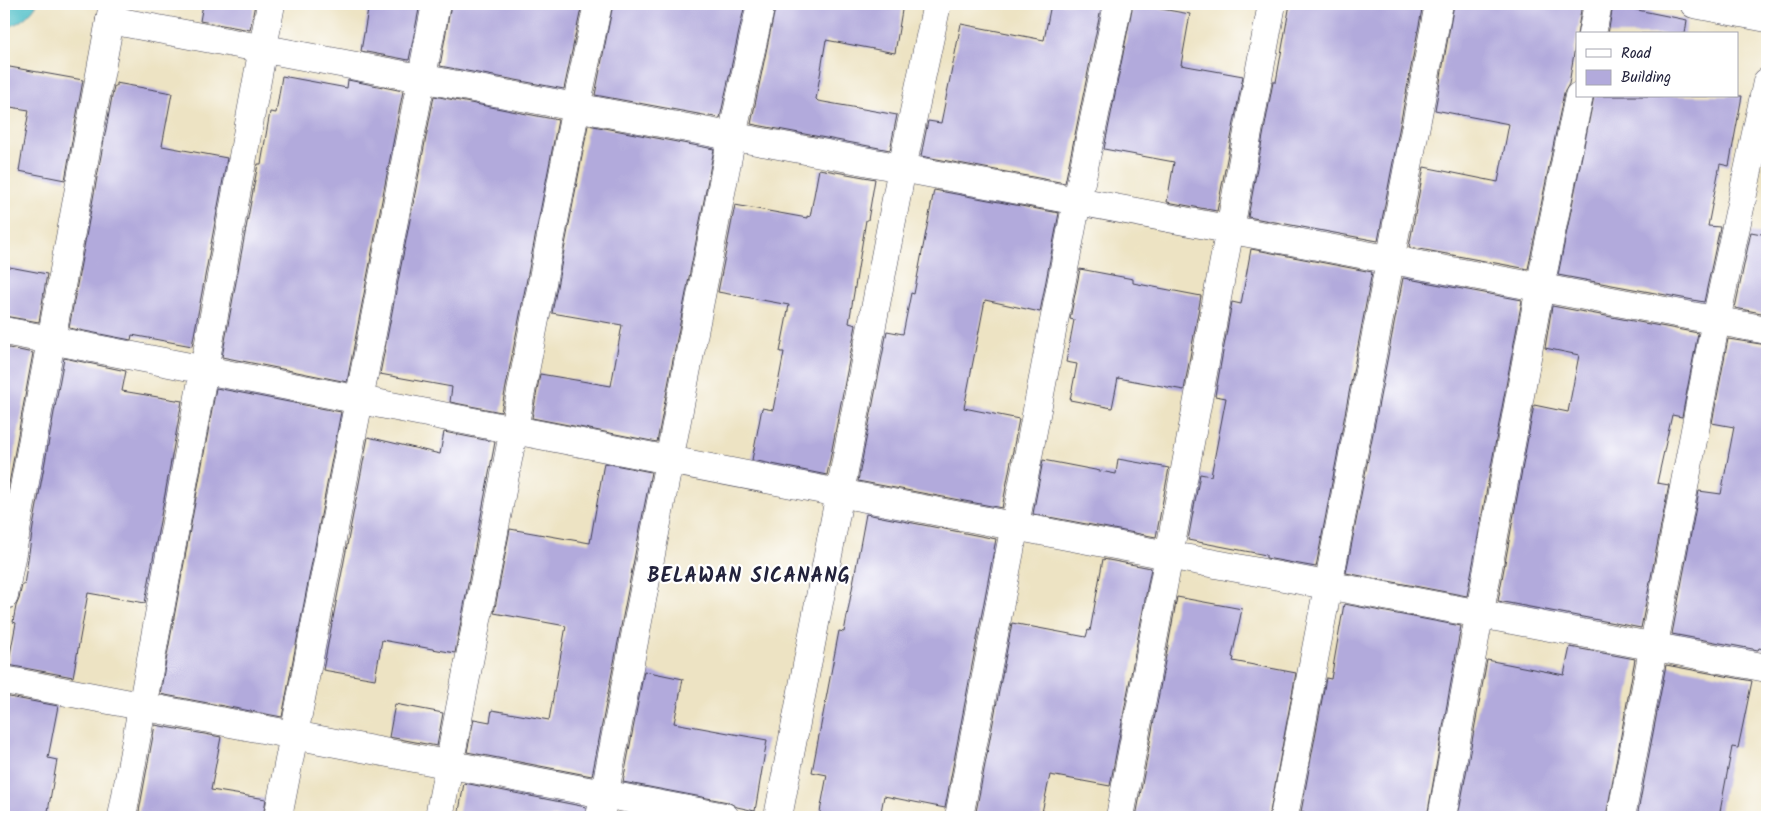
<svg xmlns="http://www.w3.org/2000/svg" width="1771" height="821" font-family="Kalam,sans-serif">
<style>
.water{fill:#50bfc7;stroke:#397081}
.building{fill:#b2aadc}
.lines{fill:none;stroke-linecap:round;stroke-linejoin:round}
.minor-casing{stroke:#403f4f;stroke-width:29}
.minor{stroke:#fff;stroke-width:28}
.labels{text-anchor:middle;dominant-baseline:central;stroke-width:4.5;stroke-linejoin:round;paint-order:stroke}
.district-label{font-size:20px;font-weight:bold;letter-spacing:1px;fill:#22223b;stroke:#fff}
</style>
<rect width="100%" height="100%" fill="#fff"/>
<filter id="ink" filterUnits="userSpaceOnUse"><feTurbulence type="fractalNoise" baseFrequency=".02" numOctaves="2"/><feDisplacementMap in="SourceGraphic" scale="10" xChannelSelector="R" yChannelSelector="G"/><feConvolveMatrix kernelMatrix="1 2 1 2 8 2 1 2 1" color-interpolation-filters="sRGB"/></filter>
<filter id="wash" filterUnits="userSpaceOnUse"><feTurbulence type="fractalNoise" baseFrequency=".0096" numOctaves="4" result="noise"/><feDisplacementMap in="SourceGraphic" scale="20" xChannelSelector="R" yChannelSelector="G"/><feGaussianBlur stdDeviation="1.12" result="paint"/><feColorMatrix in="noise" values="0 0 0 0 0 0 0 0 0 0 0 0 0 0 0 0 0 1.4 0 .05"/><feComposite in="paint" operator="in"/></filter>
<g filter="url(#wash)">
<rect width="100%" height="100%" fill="#ede3c3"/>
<!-- water -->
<path class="water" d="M 4,4 L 37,4 C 29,17 18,24 4,29 Z"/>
<g id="blocks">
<!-- building -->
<g class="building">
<path d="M 203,4 L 255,4 L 250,30 L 200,21 Z"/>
<path d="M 369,4 L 420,4 L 409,60 L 361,51 Z"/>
<path d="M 451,4 L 582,4 L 564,89 L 440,66 Z"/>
<path d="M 613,4 L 745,4 L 720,118 L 595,95 Z"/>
<path d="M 776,4 L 903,4 L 895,53 L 826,40 L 816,99 L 818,101 L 897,115 L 890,150 L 751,124 Z"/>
<path d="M 1051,4 L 1102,4 L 1065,183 L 921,156 L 928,121 L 941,123 L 961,24 L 1044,40 Z"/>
<path d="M 1133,4 L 1190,14 L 1181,65 L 1243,76 L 1217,211 L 1167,202 L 1174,162 L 1104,149 Z"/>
<path d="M 1290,4 L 1423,4 L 1378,241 L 1248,217 L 1273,82 L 1276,82 Z"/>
<path d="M 1454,4 L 1582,4 L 1569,84 L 1564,93 L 1528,269 L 1409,247 L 1424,167 L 1498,182 L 1509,124 L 1435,110 Z"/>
<path d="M 1613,5 L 1687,20 L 1685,34 L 1608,34 Z"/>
<path d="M 4,66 L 83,80 L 65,180 L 19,171 L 29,110 L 4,106 Z"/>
<path d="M 282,76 L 347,88 L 348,80 L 403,91 L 347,382 L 222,357 L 258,164 L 261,164 L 270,112 L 276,113 Z"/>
<path d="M 116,83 L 172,93 L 162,146 L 227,158 L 192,346 L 132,335 L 131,340 L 69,328 L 114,86 L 116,86 Z"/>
<path d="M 434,96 L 558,120 L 501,412 L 450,402 L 452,387 L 380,374 Z"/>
<path d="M 1594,96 L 1742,96 L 1729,166 L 1720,164 L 1708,226 L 1720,227 L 1704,302 L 1558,275 Z"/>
<path d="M 588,125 L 714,149 L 657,442 L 532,418 L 540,374 L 611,386 L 622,325 L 552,313 Z"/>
<path d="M 819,169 L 875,179 L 868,220 L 866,220 L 849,323 L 856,325 L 827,475 L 752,460 L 762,408 L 773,410 L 784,352 L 780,352 L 789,305 L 718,292 L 735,205 L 807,218 L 807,216 L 810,217 Z"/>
<path d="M 934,190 L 1059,213 L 1040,312 L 985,300 L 964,408 L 1019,419 L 1002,508 L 858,481 L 887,331 L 903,334 L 911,293 L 914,294 Z"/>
<path d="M 1751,232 L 1767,235 L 1767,314 L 1735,308 Z"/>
<path d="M 1251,249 L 1372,272 L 1316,567 L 1266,558 L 1266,555 L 1188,540 L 1200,474 L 1211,476 L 1226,398 L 1215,396 L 1232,302 L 1241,304 Z"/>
<path d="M 4,266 L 47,274 L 39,322 L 4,316 Z"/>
<path d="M 1080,269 L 1133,279 L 1133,283 L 1201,296 L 1184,390 L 1118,378 L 1112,408 L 1070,400 L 1077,364 L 1066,362 L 1074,320 L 1070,319 Z"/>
<path d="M 1403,278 L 1522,300 L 1467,596 L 1346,573 Z"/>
<path d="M 1552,306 L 1698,333 L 1682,417 L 1672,415 L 1657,483 L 1669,485 L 1641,628 L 1498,601 L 1534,405 L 1568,412 L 1579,355 L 1545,348 Z"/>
<path d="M 1728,339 L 1767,345 L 1767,650 L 1759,648 L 1758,650 L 1672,634 L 1699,491 L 1721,494 L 1734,427 L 1712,423 Z"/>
<path d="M 4,347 L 33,353 L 4,511 Z"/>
<path d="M 64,358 L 126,371 L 122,391 L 182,401 L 145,603 L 88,593 L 73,677 L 8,665 L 16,623 L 13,622 L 16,606 L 19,599 L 22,585 L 24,585 L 33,527 Z"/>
<path d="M 216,388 L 341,412 L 282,717 L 160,694 Z"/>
<path d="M 444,432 L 495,442 L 455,653 L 382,640 L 375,679 L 323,670 L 368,437 L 440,454 Z"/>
<path d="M 1118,459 L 1169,468 L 1156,537 L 1033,514 L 1043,460 L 1116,474 Z"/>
<path d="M 604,463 L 651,472 L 592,776 L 467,752 L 474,719 L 490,722 L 492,710 L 549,720 L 566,626 L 494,613 L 510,529 L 590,543 Z"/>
<path d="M 866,514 L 996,539 L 945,808 L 884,796 L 880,817 L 819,817 L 827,775 L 812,772 L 839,631 L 844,632 Z"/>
<path d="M 1103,559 L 1151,568 L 1110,786 L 1050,775 L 1041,817 L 975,817 L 1012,623 L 1086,637 L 1088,630 L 1090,631 Z"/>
<path d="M 1177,597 L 1242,609 L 1232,657 L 1234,658 L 1233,661 L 1296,673 L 1269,817 L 1136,817 Z"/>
<path d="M 1344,604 L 1461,626 L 1427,817 L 1327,817 L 1301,812 L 1326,678 L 1331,679 Z"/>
<path d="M 1570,647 L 1635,659 L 1606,817 L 1458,817 L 1487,660 L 1564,675 Z"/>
<path d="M 1666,665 L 1752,681 L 1738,748 L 1732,747 L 1719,817 L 1637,817 Z"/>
<path d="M 644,671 L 683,679 L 674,723 L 767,740 L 755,811 L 737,807 L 728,802 L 623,782 Z"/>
<path d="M 4,696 L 58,706 L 48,758 L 57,760 L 47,817 L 4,817 Z"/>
<path d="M 395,704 L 443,713 L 437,746 L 389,737 Z"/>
<path d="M 155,725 L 221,737 L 211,790 L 266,799 L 263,817 L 138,817 Z"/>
<path d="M 464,783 L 586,807 L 585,817 L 458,817 Z"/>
</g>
</g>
</g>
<g filter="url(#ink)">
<use href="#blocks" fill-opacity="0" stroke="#403f4f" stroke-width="1"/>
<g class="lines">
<defs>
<g id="minor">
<path d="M 1694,4 L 1767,18"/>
<path d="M 110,20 L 1767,330"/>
<path d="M 1592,34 L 1598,4"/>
<path d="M 4,331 L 839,493 L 1767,668"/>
<path d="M 4,596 L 113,4"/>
<path d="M 4,680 L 725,817"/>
<path d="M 122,817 L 271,4"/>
<path d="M 278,817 L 436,4"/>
<path d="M 439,817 L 576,107 L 598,4"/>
<path d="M 600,817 L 732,136 L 761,4"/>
<path d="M 778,817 L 902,168 L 937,4"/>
<path d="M 959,817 L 1077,201 L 1118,4"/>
<path d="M 1120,817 L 1272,4"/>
<path d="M 1284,817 L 1439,4"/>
<path d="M 1442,817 L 1540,287 L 1579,96"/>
<path d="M 1621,817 L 1716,320 L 1767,82"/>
</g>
</defs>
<!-- minor casing -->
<use href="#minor" class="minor-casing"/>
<!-- minor -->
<use href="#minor" class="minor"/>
</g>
</g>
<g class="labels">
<!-- district labels -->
<g class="district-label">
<text x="749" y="577">BELAWAN SICANANG</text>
</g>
</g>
<!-- margin -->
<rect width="1771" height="821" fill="none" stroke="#fff" stroke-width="20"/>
<!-- legend -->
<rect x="1576" y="32" width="162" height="65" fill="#ffffff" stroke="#a7a7b1"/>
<rect x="1586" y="49" width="25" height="8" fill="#ffffff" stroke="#a7a7b1"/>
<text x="1621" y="58" font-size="15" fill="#22223b">Road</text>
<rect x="1586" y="70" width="25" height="15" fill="#b2aadc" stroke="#a7a7b1"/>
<text x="1621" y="82" font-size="15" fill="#22223b">Building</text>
</svg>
